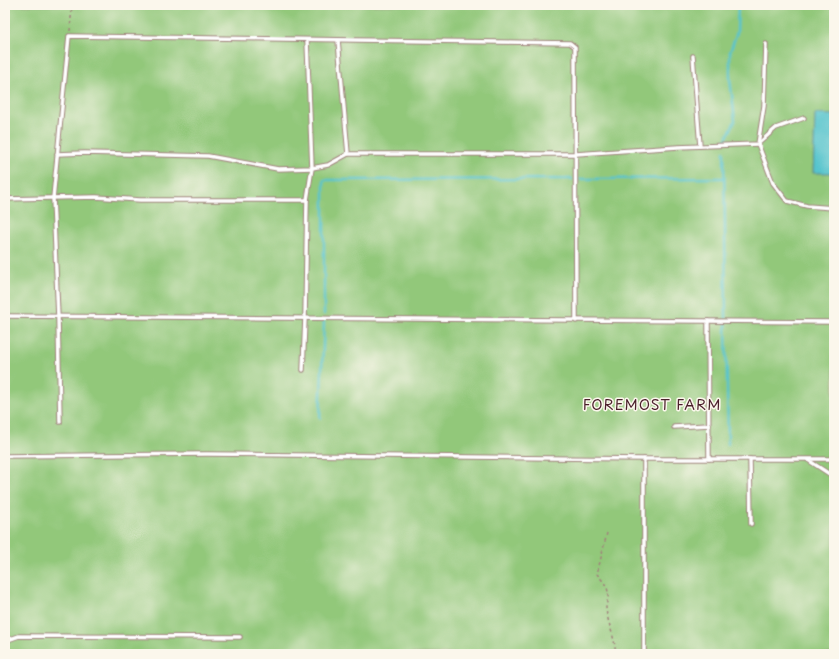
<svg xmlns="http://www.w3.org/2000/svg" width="839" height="659" font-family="'Playpen Sans',sans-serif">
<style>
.green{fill:#92c87a;stroke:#6e7452}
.water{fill:#57c4cd;stroke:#50727c}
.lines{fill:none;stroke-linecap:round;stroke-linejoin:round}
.stream{stroke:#57c4cd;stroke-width:2.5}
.service-casing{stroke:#a0827c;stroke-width:5.5}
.path{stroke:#a0827c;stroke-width:1.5;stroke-dasharray:3 3;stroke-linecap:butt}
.service{stroke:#fff;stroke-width:3.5}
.labels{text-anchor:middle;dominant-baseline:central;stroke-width:3;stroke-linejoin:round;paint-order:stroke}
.neighbourhood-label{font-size:14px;letter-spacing:1px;fill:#4a1f2b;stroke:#fbf7ec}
</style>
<rect width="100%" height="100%" fill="#fbf7ec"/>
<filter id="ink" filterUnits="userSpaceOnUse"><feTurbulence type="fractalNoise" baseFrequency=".025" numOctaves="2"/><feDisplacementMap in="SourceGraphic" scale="8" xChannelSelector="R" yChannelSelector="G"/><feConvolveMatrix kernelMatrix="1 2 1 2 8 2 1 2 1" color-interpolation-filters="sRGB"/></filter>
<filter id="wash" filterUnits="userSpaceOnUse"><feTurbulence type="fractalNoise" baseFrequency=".012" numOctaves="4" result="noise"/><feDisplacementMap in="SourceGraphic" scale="16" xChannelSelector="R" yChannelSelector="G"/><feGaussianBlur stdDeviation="0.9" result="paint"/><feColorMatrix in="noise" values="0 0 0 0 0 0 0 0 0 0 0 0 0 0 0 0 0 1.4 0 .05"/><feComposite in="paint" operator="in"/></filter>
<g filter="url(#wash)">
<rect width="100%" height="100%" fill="#f6e4cd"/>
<!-- green -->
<rect class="green" x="5" y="5" width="829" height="649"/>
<!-- water -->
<path class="water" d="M 815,114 L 834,115 L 834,173 L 813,173 Z"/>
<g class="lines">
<!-- stream -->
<g class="stream">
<path d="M 725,141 L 735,121 L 730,79 L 730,52 L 737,32 L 738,5"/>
<path d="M 724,151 L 726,318"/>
<path d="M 580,179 L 724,178"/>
<path d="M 324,314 L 324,180 L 572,179"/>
<path d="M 726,324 L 728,444"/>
<path d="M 320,418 L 324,322"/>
</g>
</g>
</g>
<g filter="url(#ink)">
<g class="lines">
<defs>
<g id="service">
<path d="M 338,40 L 348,154"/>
<path d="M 766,44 L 764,106 L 758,144 L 773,183 L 787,201 L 807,206 L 834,208"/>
<path d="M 693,56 L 700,146"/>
<path d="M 57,154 L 85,153 L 208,156 L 278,169 L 312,168 L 328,165 L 348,154 L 576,154 L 678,147 L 758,144 L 776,128 L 804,118"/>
<path d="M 5,199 L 96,197 L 140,200 L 307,200"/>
<path d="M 5,316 L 834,322"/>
<path d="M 708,321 L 709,459"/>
<path d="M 303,370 L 305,318 L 307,200 L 312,168 L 307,40"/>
<path d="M 60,422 L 58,317 L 53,198 L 69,36 L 570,43 L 575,47 L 576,321"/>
<path d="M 674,427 L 709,425"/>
<path d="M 5,456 L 207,454 L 644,459 L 834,459"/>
<path d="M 644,459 L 644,654"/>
<path d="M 750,459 L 751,524"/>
<path d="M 808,460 L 834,477"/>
<path d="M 5,641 L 19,636 L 240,637"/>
</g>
</defs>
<!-- service casing -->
<use href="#service" class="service-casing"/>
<!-- path -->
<g class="path">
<path d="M 70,31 L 72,5"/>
<path d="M 607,533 L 597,574 C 601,579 608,586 608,593 C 609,598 606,603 606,608 C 607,622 617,642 615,654"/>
</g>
<!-- service -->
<use href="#service" class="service"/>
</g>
</g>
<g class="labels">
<!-- neighbourhood labels -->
<g class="neighbourhood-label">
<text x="652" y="404">FOREMOST FARM</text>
</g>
</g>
<!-- margin -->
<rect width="839" height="659" fill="none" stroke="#fbf7ec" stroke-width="20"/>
</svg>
